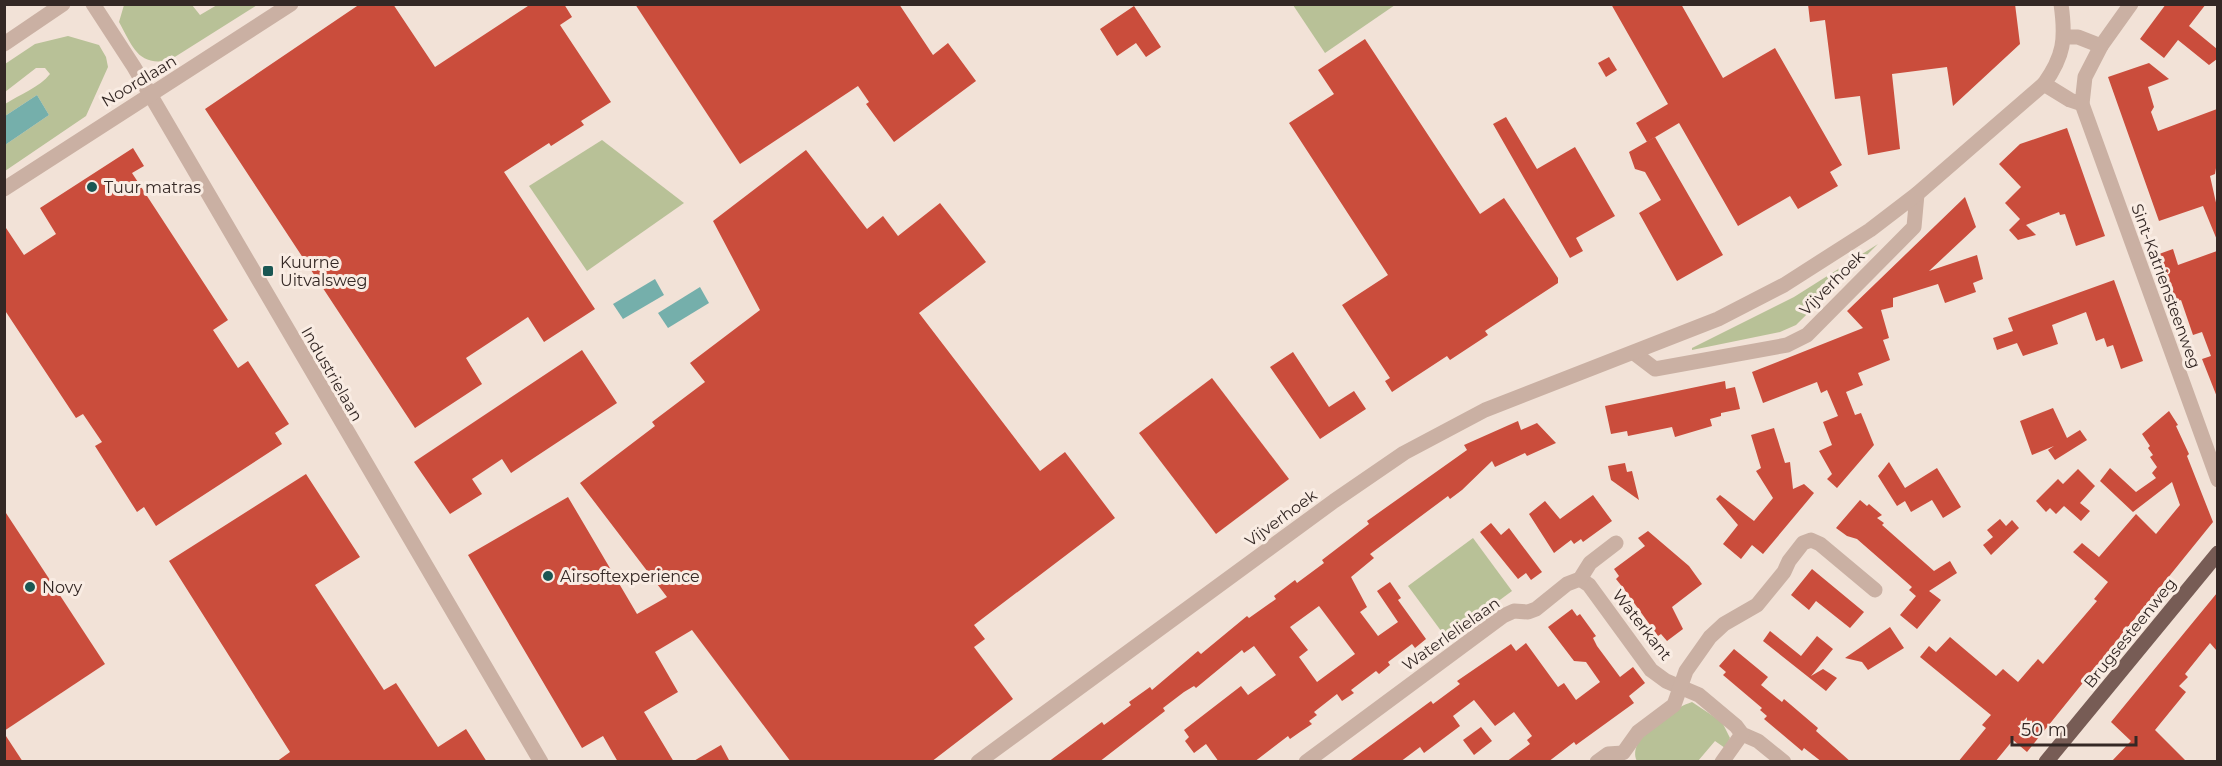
<svg xmlns="http://www.w3.org/2000/svg" width="2222" height="766" font-family="Montserrat,sans-serif">
<style>
.green{fill:#b8c197}
.water{fill:#75afab}
.building{fill:#ca4d3c;fill-rule:evenodd}
.lines{fill:none;stroke-linecap:round;stroke-linejoin:round}
.minor{stroke:#cab0a3;stroke-width:15}
.tertiary{stroke:#cab0a3;stroke-width:15}
.primary{stroke:#775c55;stroke-width:15}
.poi-dot{fill:#1a5753;stroke:#f9ece3;stroke-width:2}
.labels{text-anchor:middle;dominant-baseline:central;stroke-width:6;stroke-linejoin:round;paint-order:stroke}
.street-label{font-size:16px;fill:#342825;stroke:#f9ece3}
.poi-label{font-size:16px;fill:#342825;stroke:#f9ece3;text-anchor:start}
</style>
<rect width="100%" height="100%" fill="#f2e2d7"/>
<!-- green -->
<g class="green">
<path d="M 124,5 L 192,5 L 200,15 L 217,5 L 257,5 L 170,60 C 138,67 133,47 119,22 Z"/>
<path d="M 1293,5 L 1395,5 L 1325,53 Z"/>
<path d="M 68,36 L 99,45 L 106,57 L 108,67 L 86,116 L 5,171 L 5,145 L 49,115 L 37,95 L 5,116 L 5,104 C 19,95 40,87 50,74 L 45,68 L 36,68 L 5,92 L 5,64 L 35,44 Z"/>
<path d="M 602,140 L 684,203 L 587,271 L 529,186 Z"/>
<path d="M 1878,244 L 1796,325 L 1780,332 L 1692,350 L 1692,348 L 1794,297 Z"/>
<path d="M 1473,538 L 1512,591 L 1447,639 L 1408,586 Z"/>
<path d="M 1692,702 L 1722,722 L 1730,738 L 1725,748 L 1715,741 L 1698,761 L 1637,761 C 1626,738 1673,708 1692,702 Z"/>
</g>
<!-- water -->
<g class="water">
<path d="M 37,95 L 49,115 L 5,145 L 5,116 Z"/>
<path d="M 655,279 L 664,295 L 623,319 L 613,304 Z"/>
<path d="M 700,287 L 709,303 L 668,328 L 658,313 Z"/>
</g>
<!-- building -->
<g class="building">
<path d="M 360,4 L 393,4 L 435,67 L 531,4 L 564,4 L 572,17 L 560,25 L 611,102 L 581,121 L 584,125 L 551,146 L 549,143 L 504,172 L 595,309 L 544,342 L 528,317 L 466,358 L 482,384 L 415,428 L 205,109 Z"/>
<path d="M 635,4 L 899,4 L 933,55 L 948,43 L 976,81 L 894,142 L 866,104 L 869,102 L 858,86 L 740,164 Z"/>
<path d="M 1611,4 L 1681,4 L 1723,78 L 1775,48 L 1842,165 L 1830,172 L 1838,186 L 1798,209 L 1790,196 L 1738,226 L 1679,123 L 1647,142 L 1636,123 L 1668,104 Z"/>
<path d="M 1808,4 L 2015,4 L 2020,44 L 1953,106 L 1947,67 L 1892,74 L 1900,149 L 1868,155 L 1860,96 L 1835,99 L 1825,20 L 1810,22 Z"/>
<path d="M 2166,4 L 2206,4 L 2189,26 L 2217,49 L 2217,59 L 2209,65 L 2178,40 L 2164,58 L 2140,39 Z"/>
<path d="M 1134,6 L 1161,47 L 1146,57 L 1136,43 L 1117,56 L 1100,29 Z"/>
<path d="M 1365,39 L 1480,214 L 1504,198 L 1558,278 L 1558,283 L 1485,331 L 1488,335 L 1450,360 L 1447,356 L 1392,392 L 1385,381 L 1390,378 L 1342,305 L 1388,275 L 1289,123 L 1334,94 L 1318,70 Z"/>
<path d="M 1609,57 L 1617,70 L 1606,77 L 1598,63 Z"/>
<path d="M 2149,63 L 2169,79 L 2148,87 L 2154,107 L 2151,112 L 2158,131 L 2217,109 L 2217,162 L 2215,174 L 2210,176 L 2217,207 L 2217,240 L 2203,206 L 2159,221 L 2108,77 Z"/>
<path d="M 1506,117 L 1537,169 L 1575,147 L 1615,216 L 1576,238 L 1583,251 L 1570,258 L 1493,124 Z"/>
<path d="M 2067,128 L 2105,236 L 2076,246 L 2065,214 L 2060,215 L 2059,212 L 2026,225 L 2036,235 L 2018,240 L 2009,230 L 2020,219 L 2005,203 L 2021,187 L 1999,164 L 2020,144 Z"/>
<path d="M 1655,137 L 1723,255 L 1677,281 L 1639,213 L 1661,200 L 1645,172 L 1635,169 L 1629,152 Z"/>
<path d="M 133,148 L 144,166 L 132,173 L 228,320 L 213,330 L 238,368 L 248,361 L 289,424 L 275,433 L 282,444 L 156,526 L 144,507 L 137,512 L 95,446 L 102,442 L 83,414 L 76,418 L 4,309 L 4,225 L 24,255 L 56,234 L 40,208 Z"/>
<path d="M 806,150 L 867,229 L 883,216 L 898,236 L 940,203 L 986,262 L 919,313 L 1040,471 L 1065,452 L 1115,518 L 974,625 L 985,639 L 974,647 L 1013,699 L 931,762 L 791,762 L 692,630 L 655,652 L 678,692 L 644,712 L 674,762 L 618,762 L 603,736 L 582,748 L 468,555 L 568,497 L 637,614 L 667,597 L 580,483 L 655,426 L 652,422 L 705,382 L 690,363 L 760,310 L 713,221 Z"/>
<path d="M 1965,197 L 1976,227 L 1929,271 L 1977,255 L 1983,279 L 1973,283 L 1976,292 L 1945,303 L 1938,284 L 1893,298 L 1893,307 L 1881,310 L 1889,338 L 1883,340 L 1890,360 L 1858,373 L 1863,385 L 1846,392 L 1855,415 L 1861,413 L 1874,445 L 1837,488 L 1827,479 L 1832,474 L 1819,451 L 1832,445 L 1823,422 L 1838,416 L 1827,390 L 1821,393 L 1817,382 L 1763,403 L 1752,372 L 1863,328 L 1847,311 Z"/>
<path d="M 2173,249 L 2178,265 L 2217,251 L 2217,397 L 2202,359 L 2211,356 L 2202,332 L 2193,335 L 2181,300 L 2168,305 L 2154,266 L 2162,264 L 2159,254 Z"/>
<path d="M 2114,280 L 2143,361 L 2121,369 L 2113,345 L 2107,347 L 2104,338 L 2096,341 L 2086,312 L 2052,325 L 2058,344 L 2023,356 L 2017,343 L 1997,350 L 1993,338 L 2013,331 L 2008,318 Z"/>
<path d="M 582,350 L 617,403 L 511,473 L 502,459 L 472,479 L 482,494 L 450,514 L 414,462 Z"/>
<path d="M 1293,352 L 1329,407 L 1354,391 L 1366,409 L 1320,439 L 1270,367 Z"/>
<path d="M 1212,378 L 1289,479 L 1216,534 L 1139,433 Z"/>
<path d="M 1725,381 L 1726,389 L 1735,387 L 1740,409 L 1721,413 L 1721,416 L 1710,419 L 1712,426 L 1675,437 L 1672,427 L 1628,436 L 1627,431 L 1611,434 L 1605,406 Z"/>
<path d="M 2053,408 L 2067,438 L 2080,430 L 2087,440 L 2055,460 L 2048,450 L 2054,446 L 2032,455 L 2020,421 Z"/>
<path d="M 2169,411 L 2178,425 L 2176,426 L 2189,454 L 2187,456 L 2213,522 L 2027,752 L 2013,740 L 1995,762 L 1958,762 L 1986,728 L 1982,725 L 1991,715 L 1920,657 L 1929,646 L 1936,652 L 1950,637 L 1996,676 L 2003,669 L 2018,682 L 2038,659 L 2043,664 L 2097,601 L 2094,599 L 2108,582 L 2073,552 L 2082,543 L 2099,557 L 2136,514 L 2156,534 L 2180,505 L 2172,482 L 2133,512 L 2100,481 L 2110,468 L 2136,492 L 2156,478 L 2152,473 L 2157,467 L 2150,457 L 2153,455 L 2148,448 L 2150,446 L 2142,434 Z"/>
<path d="M 1518,421 L 1521,430 L 1537,423 L 1556,443 L 1527,456 L 1525,453 L 1495,467 L 1492,461 L 1462,490 L 1450,499 L 1448,496 L 1370,554 L 1374,558 L 1351,577 L 1367,607 L 1360,612 L 1378,636 L 1398,622 L 1377,591 L 1390,582 L 1401,598 L 1398,600 L 1426,639 L 1415,648 L 1412,644 L 1388,662 L 1390,665 L 1379,674 L 1376,671 L 1351,690 L 1354,693 L 1342,701 L 1337,694 L 1314,712 L 1317,715 L 1309,721 L 1312,724 L 1300,732 L 1290,739 L 1288,736 L 1254,762 L 1219,762 L 1206,744 L 1194,753 L 1185,741 L 1189,737 L 1184,730 L 1241,686 L 1248,695 L 1276,675 L 1254,646 L 1244,653 L 1242,650 L 1196,688 L 1194,686 L 1184,692 L 1163,708 L 1165,711 L 1099,762 L 1048,762 L 1102,722 L 1104,725 L 1131,705 L 1129,702 L 1150,687 L 1152,690 L 1198,651 L 1201,654 L 1247,616 L 1249,618 L 1276,599 L 1274,596 L 1295,580 L 1297,583 L 1324,563 L 1322,560 L 1369,524 L 1367,521 L 1467,450 L 1464,445 ZM 1319,606 L 1355,654 L 1317,682 L 1299,657 L 1308,650 L 1290,627 Z"/>
<path d="M 1774,428 L 1785,463 L 1790,462 L 1793,489 L 1804,484 L 1814,493 L 1763,554 L 1752,545 L 1741,559 L 1723,544 L 1738,525 L 1716,499 L 1720,495 L 1754,521 L 1773,498 L 1756,471 L 1761,468 L 1751,435 Z"/>
<path d="M 1889,462 L 1905,488 L 1937,468 L 1961,507 L 1943,518 L 1932,500 L 1911,512 L 1905,501 L 1897,506 L 1878,476 Z"/>
<path d="M 1625,463 L 1627,472 L 1632,471 L 1639,500 L 1611,480 L 1608,466 Z"/>
<path d="M 2078,469 L 2095,486 L 2080,503 L 2090,511 L 2081,521 L 2064,506 L 2056,514 L 2050,508 L 2046,512 L 2036,501 L 2058,479 L 2063,484 Z"/>
<path d="M 306,474 L 360,557 L 315,585 L 384,690 L 396,683 L 438,747 L 466,729 L 487,762 L 276,762 L 290,752 L 169,561 Z"/>
<path d="M 1593,495 L 1612,521 L 1583,542 L 1581,539 L 1574,544 L 1571,540 L 1554,553 L 1529,514 L 1545,501 L 1560,519 Z"/>
<path d="M 1860,500 L 1867,506 L 1869,504 L 1882,515 L 1877,518 L 1884,523 L 1882,525 L 1934,571 L 1950,561 L 1957,573 L 1929,591 L 1941,600 L 1917,629 L 1900,615 L 1916,596 L 1909,590 L 1912,587 L 1857,539 L 1847,536 L 1836,528 Z"/>
<path d="M 4,510 L 105,664 L 4,731 Z"/>
<path d="M 2000,519 L 2006,526 L 2012,520 L 2019,528 L 1991,555 L 1983,545 L 1993,537 L 1987,530 Z"/>
<path d="M 1491,523 L 1501,535 L 1509,528 L 1542,572 L 1531,580 L 1526,573 L 1518,579 L 1480,532 Z"/>
<path d="M 1648,531 L 1689,566 L 1702,584 L 1672,607 L 1683,629 L 1667,641 L 1661,634 L 1658,636 L 1624,589 L 1616,579 L 1619,576 L 1614,569 L 1645,546 L 1638,538 Z"/>
<path d="M 1812,569 L 1864,612 L 1850,628 L 1816,601 L 1809,610 L 1791,595 Z"/>
<path d="M 2217,593 L 2217,651 L 2210,643 L 2185,674 L 2188,677 L 2179,686 L 2186,692 L 2155,730 L 2187,762 L 2111,762 L 2131,741 L 2111,722 Z"/>
<path d="M 1572,609 L 1577,616 L 1580,614 L 1596,636 L 1593,638 L 1597,646 L 1620,677 L 1633,667 L 1645,683 L 1629,696 L 1634,703 L 1576,745 L 1574,742 L 1548,762 L 1506,762 L 1530,744 L 1527,740 L 1532,736 L 1514,712 L 1495,726 L 1474,700 L 1453,716 L 1460,726 L 1424,753 L 1420,747 L 1400,762 L 1348,762 L 1431,701 L 1433,704 L 1460,684 L 1457,681 L 1511,644 L 1516,651 L 1526,643 L 1558,687 L 1564,683 L 1576,700 L 1600,682 L 1586,662 L 1574,661 L 1548,627 Z"/>
<path d="M 1890,627 L 1904,648 L 1868,670 L 1862,662 L 1845,658 Z"/>
<path d="M 1770,631 L 1801,656 L 1817,636 L 1833,649 L 1811,676 L 1823,669 L 1837,678 L 1826,691 L 1763,641 Z"/>
<path d="M 1734,649 L 1768,677 L 1761,685 L 1782,702 L 1784,699 L 1818,728 L 1816,731 L 1851,762 L 1822,762 L 1804,748 L 1802,751 L 1764,719 L 1767,716 L 1760,710 L 1762,708 L 1723,675 L 1726,672 L 1719,666 Z"/>
<path d="M 1481,727 L 1492,741 L 1474,755 L 1463,740 Z"/>
<path d="M 4,733 L 23,762 L 4,762 Z"/>
<path d="M 721,745 L 730,762 L 692,762 Z"/>
</g>
<g class="lines">
<!-- minor -->
<g class="minor">
<path d="M 93,4 L 134,67 L 541,762"/>
<path d="M 2101,46 L 2131,4"/>
<path d="M 1634,353 L 1655,369 L 1787,345 L 1807,335 L 1914,227 L 1917,194"/>
<path d="M 1580,579 L 1589,585 L 1651,670 L 1666,681 L 1699,695 L 1736,726 L 1742,734 L 1758,741 L 1784,762"/>
<path d="M 978,762 L 1334,501 L 1404,453 L 1485,410 L 1718,319 L 1784,285 L 1870,230 L 1917,194 L 2044,84"/>
<path d="M 1306,762 L 1503,616 L 1514,611 L 1528,612 L 1536,609 L 1567,584 L 1580,579 L 1590,563 L 1616,543"/>
<path d="M 1597,762 L 1608,754 L 1623,753 L 1638,732 L 1674,705 L 1686,671 L 1710,637 L 1724,624 L 1757,605 L 1784,572 L 1789,561 L 1803,543 L 1811,540 L 1820,544 L 1875,590"/>
<path d="M 1722,762 L 1742,734"/>
</g>
<!-- tertiary -->
<g class="tertiary">
<path d="M 2061,4 C 2066,39 2064,56 2044,84 L 2070,100 L 2082,104"/>
<path d="M 2064,37 L 2078,37 L 2101,46 L 2085,77 L 2082,104 L 2218,480"/>
<path d="M 4,44 L 63,4"/>
<path d="M 4,189 L 291,4"/>
</g>
<!-- primary -->
<path class="primary" d="M 2046,762 L 2218,553"/>
</g>
<!-- markers -->
<g class="poi-dot">
<circle cx="92" cy="187" r="6"/>
<rect x="262" y="265" width="12" height="12" rx="3"/>
<circle cx="548" cy="576" r="6"/>
<circle cx="30" cy="587" r="6"/>
</g>
<g class="labels">
<!-- street labels -->
<g class="street-label">
<text transform="translate(139 81) rotate(-31)">Noordlaan</text>
<text transform="translate(1832 283) rotate(-45)">Vijverhoek</text>
<text transform="translate(2166 286) rotate(70)">Sint-Katriensteenweg</text>
<text transform="translate(332 374) rotate(60)">Industrielaan</text>
<text transform="translate(1281 518) rotate(-36)">Vijverhoek</text>
<text transform="translate(1642 625) rotate(52)">Waterkant</text>
<text transform="translate(2130 633) rotate(-51)">Brugsesteenweg</text>
<text transform="translate(1451 634) rotate(-35)">Waterlelielaan</text>
</g>
<!-- poi labels -->
<g class="poi-label">
<text x="104" y="187">Tuur matras</text>
<text x="280" y="262">Kuurne<tspan x="280" dy="18">Uitvalsweg</tspan></text>
<text x="560" y="576">Airsoftexperience</text>
<text x="42" y="587">Novy</text>
</g>
</g>
<!-- border -->
<rect width="2222" height="766" fill="none" stroke="#342825" stroke-width="12"/>
<!-- scale -->
<path d="M2012 736v9h124v-9" fill="none" stroke="#342825" stroke-width="3"/>
<text x="2021" y="736" font-size="18" fill="#342825" stroke="#f9ece3" stroke-width="4.5" paint-order="stroke">50 m</text>
</svg>
